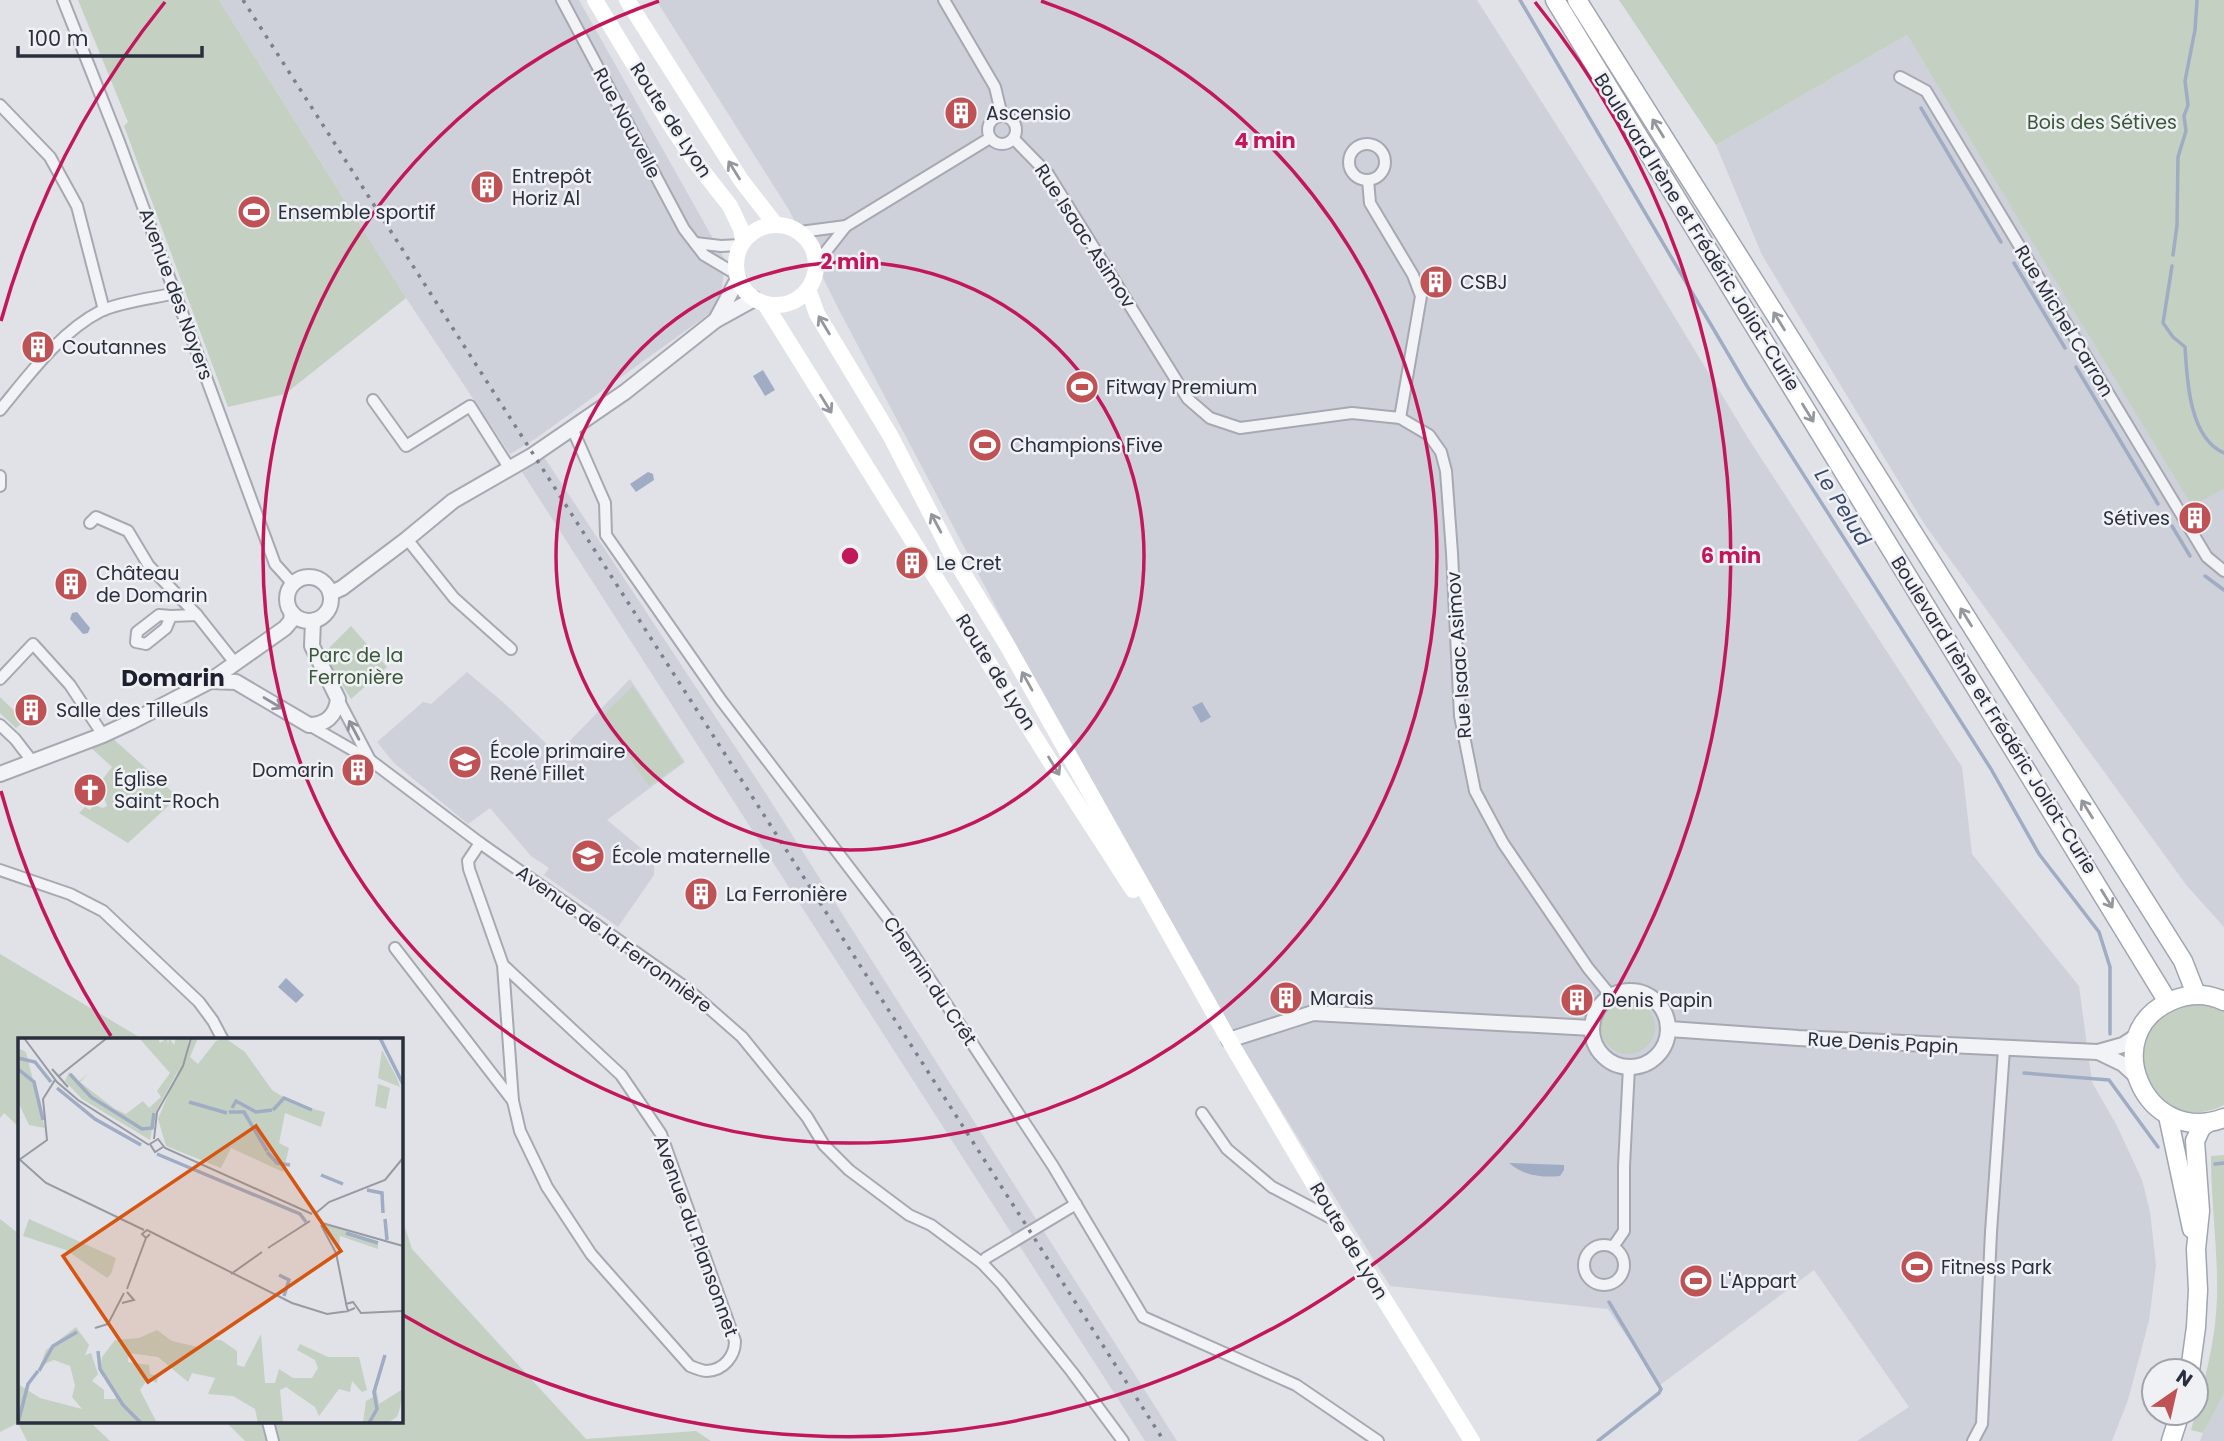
<svg xmlns="http://www.w3.org/2000/svg" width="2224" height="1441" font-family="Poppins,sans-serif">
<style>
.built{fill:#ced1d9}
.green{fill:#c4d0c2}
.water{fill:#9facc4}
.lines{fill:none;stroke-linecap:round;stroke-linejoin:round}
.stream{stroke:#9facc4;stroke-width:3.5}
.minor-casing{stroke:#a6a9b1;stroke-width:14}
.tertiary-casing{stroke:#a6a9b1;stroke-width:18}
.primary-casing{stroke:#a1a5b2;stroke-width:21}
.minor{stroke:#f2f3f6;stroke-width:10}
.tertiary{stroke:#f2f3f6;stroke-width:14}
.secondary{stroke:#fff;stroke-width:16}
.primary{stroke:#fff;stroke-width:18}
.rail{stroke:#7b808f;stroke-width:3.5;stroke-dasharray:3.5 7;stroke-linecap:butt}
.oneway{stroke:#94979e}
.oneway2{stroke:#8e919a}
.ring{fill:none;stroke:#c2185b;stroke-width:3.5}
.labels{text-anchor:middle;dominant-baseline:central;stroke-width:5;stroke-linejoin:round;paint-order:stroke}
.poi-label{font-size:19px;fill:#2a2f3d;stroke:#eff1f5;text-anchor:start}
.street-label{font-size:19px;fill:#2a2f3d;stroke:#eff1f5}
.park-label{font-size:19px;fill:#3b5739;stroke:#eff1f5}
.water-label{font-size:21px;font-style:italic;fill:#39496d;stroke:#eff1f5}
.quarter-label{font-size:23px;font-weight:bold;fill:#1d202e;stroke:#eff1f5}
.inset-river{fill:none;stroke:#9facc4;stroke-width:3.5}
.inset-road{fill:none;stroke:#979aa3;stroke-width:2}
.view{fill:#d55511;fill-opacity:0.15;stroke:#d55511;stroke-width:3.5}
.inset-edge{fill:none;stroke:#2a2f3d;stroke-width:3.5}
.centre{fill:#c2185b;stroke:#eff1f5;stroke-width:3.5}
.ring-label{font-size:21px;text-anchor:middle;font-weight:bold;fill:#c2185b;stroke:#eff1f5;stroke-width:5;stroke-linejoin:round;paint-order:stroke}
</style>
<rect width="100%" height="100%" fill="#e0e2e7"/>
<!-- built -->
<g class="built">
<path d="M 219,0 L 579,0 L 725,260 L 720,306 L 535,439 L 510,454 L 406,298 Z"/>
<path d="M 656,0 L 1477,0 L 1599,192 L 1748,438 L 1962,767 L 1972,854 L 2079,986 L 2092,1082 L 2117,1126 L 2142,1180 L 2150,1211 L 2156,1265 L 2149,1321 L 2128,1400 L 2112,1441 L 1857,1441 L 1909,1407 L 1814,1270 L 1660,1385 L 1608,1309 L 1390,1286 L 1217,1007 L 1057,723 L 838,308 L 789,210 Z"/>
<path d="M 1907,35 L 2192,505 L 2224,489 L 2224,927 L 2187,886 L 1925,525 L 1762,255 L 1716,145 Z"/>
<path d="M 544,457 L 763,789 L 1177,1441 L 1145,1441 L 522,472 Z"/>
<path d="M 467,672 L 503,702 L 557,754 L 630,679 L 685,762 L 607,820 L 654,859 L 654,875 L 618,927 L 544,875 L 549,868 L 531,856 L 490,808 L 468,824 L 394,763 L 377,742 L 423,702 L 431,704 Z"/>
<path d="M 2224,1392 L 2224,1441 L 2200,1441 L 2203,1433 Z"/>
</g>
<!-- green -->
<g class="green">
<path d="M 78,0 L 219,0 L 406,298 L 285,394 L 228,407 L 124,126 L 128,122 Z"/>
<path d="M 1619,0 L 2224,0 L 2224,489 L 2192,506 L 1907,35 L 1716,145 Z"/>
<path d="M 351,626 L 387,667 L 351,699 L 323,654 Z"/>
<path d="M 633,686 L 683,762 L 649,786 L 601,717 Z"/>
<path d="M 0,697 L 25,721 L 16,728 L 0,713 Z"/>
<path d="M 110,736 L 178,797 L 128,843 L 79,813 L 85,807 L 90,810 L 94,805 L 103,808 L 107,806 L 103,794 L 106,790 L 99,784 L 112,767 L 89,746 Z"/>
<path d="M 0,954 L 144,1040 L 19,1040 L 19,1127 L 4,1113 L 0,1118 Z"/>
<circle cx="1628" cy="1027" r="27"/>
<path d="M 2201,1004 L 2224,1011 L 2224,1105 C 2147,1144 2100,1015 2201,1004 Z"/>
<path d="M 2224,1155 L 2224,1393 L 2203,1433 L 2191,1430 C 2203,1387 2216,1342 2217,1297 C 2218,1250 2211,1203 2211,1156 Z"/>
<path d="M 401,1215 L 412,1249 L 586,1439 L 696,1431 L 711,1441 L 245,1441 L 226,1422 L 401,1422 Z"/>
<path d="M 0,1219 L 19,1234 L 19,1422 L 90,1422 L 110,1441 L 27,1441 L 18,1423 L 0,1432 Z"/>
</g>
<!-- water -->
<g class="water">
<path d="M 763,370 L 775,390 L 765,396 L 753,376 Z"/>
<path d="M 648,472 L 653,474 L 654,480 L 636,492 L 630,484 Z"/>
<path d="M 77,612 L 90,628 L 88,633 L 83,634 L 70,619 L 72,613 Z"/>
<path d="M 1202,702 L 1211,717 L 1201,723 L 1192,707 Z"/>
<path d="M 286,978 L 304,995 L 296,1003 L 278,987 Z"/>
<path d="M 1509,1163 L 1564,1165 L 1564,1170 L 1560,1176 C 1542,1178 1522,1175 1509,1163 Z"/>
</g>
<g class="lines">
<!-- stream -->
<g class="stream">
<path d="M 1520,0 L 1747,386 L 1991,769 L 2039,854 L 2099,932 L 2110,967 L 2110,1034"/>
<path d="M 1921,108 L 2001,242"/>
<path d="M 2173,255 L 2177,225 L 2178,157 L 2186,131 L 2184,116 L 2188,105 L 2185,81 L 2195,30 L 2197,0"/>
<path d="M 2014,263 L 2065,348"/>
<path d="M 2172,266 L 2163,323 L 2173,337 L 2185,347 C 2187,379 2189,438 2224,453"/>
<path d="M 2076,367 L 2158,504"/>
<path d="M 2172,526 L 2190,556"/>
<path d="M 2205,576 L 2224,590"/>
<path d="M 2024,1073 L 2109,1080 L 2158,1147"/>
<path d="M 2215,1164 L 2224,1163"/>
<path d="M 1598,1441 L 1659,1393 L 1661,1389 L 1609,1302"/>
</g>
<defs>
<g id="minor">
<path d="M 63,0 L 118,139 L 275,564 L 293,584"/>
<path d="M 562,0 L 684,229 L 704,255 L 736,274"/>
<path d="M 944,0 L 995,87 L 1002,116"/>
<path d="M 1900,77 L 1926,91 L 2207,557 L 2224,571"/>
<path d="M 0,105 L 50,157 L 77,206 L 104,310"/>
<circle cx="1002" cy="130" r="14"/>
<path d="M 1014,139 L 1048,174 L 1188,399 L 1210,418 L 1240,428 L 1352,413 L 1400,418 L 1429,435 L 1441,452 L 1446,471 L 1452,553 L 1460,716 L 1475,791 L 1503,843 L 1588,968 L 1611,996"/>
<circle cx="1367" cy="162" r="18"/>
<path d="M 1368,180 L 1370,203 L 1413,275 L 1421,296 L 1400,418"/>
<path d="M 800,232 L 846,226"/>
<path d="M 695,243 L 721,246 L 740,245"/>
<path d="M 816,264 L 846,226 L 990,138"/>
<path d="M 373,400 L 406,446 L 470,406 L 510,469"/>
<path d="M 0,410 C 28,376 61,331 101,311 C 120,302 154,298 176,293"/>
<path d="M 572,428 L 605,503 L 606,535 L 721,700 L 900,934 L 1053,1166 L 1143,1317 L 1296,1385 L 1378,1441"/>
<path d="M 0,476 L 0,486"/>
<path d="M 90,523 L 96,517 L 128,531 L 149,566 L 197,615"/>
<path d="M 407,539 L 454,598 L 511,649"/>
<path d="M 171,616 L 159,615 L 137,632 L 136,642 L 146,644 L 166,628 L 171,616 L 197,615 L 235,663"/>
<path d="M 0,679 L 33,644 L 70,685 L 103,735"/>
<path d="M 338,699 L 370,760"/>
<path d="M 0,725 L 15,739 L 32,761"/>
<path d="M 309,725 L 370,760 L 480,843 L 685,987 L 742,1037 L 807,1117 L 824,1145 L 849,1170 L 909,1215 L 931,1225 L 982,1263 L 1001,1283 L 1072,1372 L 1123,1441"/>
<path d="M 480,843 L 468,861 L 469,869 L 503,965 L 513,1101 L 520,1131 L 547,1187 L 591,1254 L 690,1366 C 695,1368 702,1371 707,1371 C 724,1370 735,1356 735,1341 L 661,1134 L 621,1075 L 503,965"/>
<path d="M 0,870 L 70,894 L 103,911 L 199,1002 L 213,1021 L 223,1040"/>
<path d="M 395,948 L 513,1101"/>
<path d="M 1202,1113 L 1227,1149 L 1272,1187 L 1333,1219"/>
<circle cx="1604" cy="1265" r="20"/>
<path d="M 1613,1247 L 1624,1231 L 1624,1166 L 1629,1067"/>
<path d="M 982,1263 L 986,1258 L 1076,1204"/>
<path d="M 268,1422 L 273,1441"/>
<path d="M 1973,1441 L 1982,1424 L 1991,1232 L 2004,1049"/>
</g>
<g id="tertiary">
<path d="M 716,320 L 738,279"/>
<circle cx="309" cy="599" r="22"/>
<path d="M 331,593 L 342,588 L 407,539 L 453,501 L 533,455 L 625,392 L 716,320 L 754,299"/>
<path d="M 210,681 L 236,682 L 309,725 C 325,725 336,716 338,699 L 312,646 L 313,621"/>
<path d="M 0,774 L 103,735 L 131,722 L 210,681 L 285,628 L 291,621 L 292,613"/>
<circle cx="1630" cy="1029" r="38"/>
<path d="M 1669,1029 L 1798,1038 L 2098,1052 L 2123,1045 L 2138,1035"/>
<path d="M 1229,1040 L 1313,1013 L 1592,1028"/>
<path d="M 2098,1052 L 2123,1064 L 2136,1076"/>
</g>
<g id="primary">
<path d="M 1555,0 L 2168,1002"/>
<path d="M 1577,0 L 2183,961 L 2196,994"/>
<path d="M 2224,1001 C 2207,993 2189,993 2171,1001 C 2096,1034 2145,1148 2224,1118"/>
<path d="M 2168,1116 L 2192,1229"/>
<path d="M 2190,1371 L 2196,1327 L 2198,1290 L 2196,1249 L 2200,1211 L 2195,1141 L 2201,1128 L 2207,1123"/>
<path d="M 2171,1441 L 2180,1413"/>
</g>
</defs>
<!-- minor casing -->
<use href="#minor" class="minor-casing"/>
<!-- tertiary casing -->
<use href="#tertiary" class="tertiary-casing"/>
<!-- primary casing -->
<use href="#primary" class="primary-casing"/>
<!-- minor -->
<use href="#minor" class="minor"/>
<!-- tertiary -->
<use href="#tertiary" class="tertiary"/>
<!-- secondary -->
<g class="secondary">
<path d="M 595,0 L 670,124 L 694,160 L 730,206 L 741,229 L 743,241"/>
<path d="M 627,0 L 741,180 L 775,224"/>
<circle cx="776" cy="265" r="40"/>
<path d="M 808,289 L 817,314 L 890,435 L 952,555 L 1007,645 L 1229,1040 L 1335,1220 L 1472,1441"/>
<path d="M 765,304 L 1053,766 L 1133,890"/>
</g>
<!-- primary -->
<use href="#primary" class="primary"/>
<!-- rail -->
<path class="rail" d="M 243,0 L 1164,1441"/>
</g>
<!-- one-way arrows -->
<defs><path id="oneway-shaft" d="M-6 0H5M1.5-3L5.5 0L1.5 3" fill="none" stroke-width="1.6" stroke-linecap="round" stroke-linejoin="round" transform="scale(1.75)"/></defs>
<g class="oneway">
<use href="#oneway-shaft" transform="translate(1658 128) rotate(-122)"/>
<use href="#oneway-shaft" transform="translate(734 170) rotate(-122)"/>
<use href="#oneway-shaft" transform="translate(1779 321) rotate(-122)"/>
<use href="#oneway-shaft" transform="translate(824 325) rotate(-121)"/>
<use href="#oneway-shaft" transform="translate(826 404) rotate(58)"/>
<use href="#oneway-shaft" transform="translate(1808 413) rotate(58)"/>
<use href="#oneway-shaft" transform="translate(936 523) rotate(-118)"/>
<use href="#oneway-shaft" transform="translate(1966 617) rotate(-122)"/>
<use href="#oneway-shaft" transform="translate(1027 681) rotate(-119)"/>
<use href="#oneway-shaft" transform="translate(1054 766) rotate(59)"/>
<use href="#oneway-shaft" transform="translate(2087 809) rotate(-122)"/>
<use href="#oneway-shaft" transform="translate(2107 899) rotate(58)"/>
</g>
<g class="oneway2">
<use href="#oneway-shaft" transform="translate(273 703) rotate(31)"/>
<use href="#oneway-shaft" transform="translate(354 730) rotate(-118)"/>
</g>
<!-- distance rings -->
<g class="ring">
<circle cx="850" cy="556" r="294"/>
<path d="M1041 1A587 587 0 1 1 659 1"/>
<path d="M111 1036A881 881 0 0 1 1 791M1 321A881 881 0 0 1 165 2M1535 2A881 881 0 0 1 403 1315"/>
</g>
<!-- icons -->
<defs>
<symbol id="building-disc" viewBox="-11 -11 22 22"><circle r="9.5" fill="#bf5255" stroke="#eff1f5"/><path d="M-4-6H4V6H1V3H-1V6H-4ZM-2.5-4.3h1.7v1.8h-1.7ZM.8-4.3h1.7v1.8H.8ZM-2.5-1h1.7V.8h-1.7ZM.8-1h1.7V.8H.8Z" fill="#fff"/></symbol>
<symbol id="stadium-disc" viewBox="-11 -11 22 22"><circle r="9.5" fill="#bf5255" stroke="#eff1f5"/><path d="M0-5a6.5 5 0 1 0 0 10a6.5 5 0 1 0 0-10ZM-3.5-1.8h7v3.6h-7Z" fill="#fff"/></symbol>
<symbol id="school-disc" viewBox="-11 -11 22 22"><circle r="9.5" fill="#bf5255" stroke="#eff1f5"/><path d="M0-5L7-2L0 1L-7-2ZM-4 1L0 2.5L4 1V4Q0 6-4 4Z" fill="#fff"/></symbol>
<symbol id="church-disc" viewBox="-11 -11 22 22"><circle r="9.5" fill="#bf5255" stroke="#eff1f5"/><path d="M-1.2-6h2.4v3.5h3.3v2.4h-3.3V6h-2.4V-.1h-3.3v-2.4h3.3Z" fill="#fff"/></symbol>
</defs>
<g fill-rule="evenodd">
<use href="#building-disc" x="942" y="94" width="38" height="38"/>
<use href="#building-disc" x="468" y="168" width="38" height="38"/>
<use href="#stadium-disc" x="235" y="193" width="38" height="38"/>
<use href="#building-disc" x="1417" y="263" width="38" height="38"/>
<use href="#building-disc" x="19" y="328" width="38" height="38"/>
<use href="#stadium-disc" x="1063" y="368" width="38" height="38"/>
<use href="#stadium-disc" x="966" y="426" width="38" height="38"/>
<use href="#building-disc" x="2176" y="499" width="38" height="38"/>
<use href="#building-disc" x="893" y="544" width="38" height="38"/>
<use href="#building-disc" x="52" y="565" width="38" height="38"/>
<use href="#building-disc" x="12" y="691" width="38" height="38"/>
<use href="#school-disc" x="446" y="743" width="38" height="38"/>
<use href="#building-disc" x="339" y="751" width="38" height="38"/>
<use href="#church-disc" x="71" y="771" width="38" height="38"/>
<use href="#school-disc" x="569" y="837" width="38" height="38"/>
<use href="#building-disc" x="682" y="875" width="38" height="38"/>
<use href="#building-disc" x="1267" y="979" width="38" height="38"/>
<use href="#building-disc" x="1558" y="981" width="38" height="38"/>
<use href="#stadium-disc" x="1898" y="1248" width="38" height="38"/>
<use href="#stadium-disc" x="1677" y="1262" width="38" height="38"/>
</g>
<g class="labels">
<!-- poi labels -->
<g class="poi-label">
<text x="986" y="113">Ascensio</text>
<text x="512" y="176">Entrepôt<tspan x="512" dy="22">Horiz Al</tspan></text>
<text x="278" y="212">Ensemble sportif</text>
<text x="1460" y="282">CSBJ</text>
<text x="62" y="347">Coutannes</text>
<text x="1106" y="387">Fitway Premium</text>
<text x="1010" y="445">Champions Five</text>
<text x="2170" y="518" text-anchor="end">Sétives</text>
<text x="936" y="563">Le Cret</text>
<text x="96" y="573">Château<tspan x="96" dy="22">de Domarin</tspan></text>
<text x="56" y="710">Salle des Tilleuls</text>
<text x="490" y="751">École primaire<tspan x="490" dy="22">René Fillet</tspan></text>
<text x="334" y="770" text-anchor="end">Domarin</text>
<text x="114" y="779">Église<tspan x="114" dy="22">Saint-Roch</tspan></text>
<text x="612" y="856">École maternelle</text>
<text x="726" y="894">La Ferronière</text>
<text x="1310" y="998">Marais</text>
<text x="1602" y="1000">Denis Papin</text>
<text x="1941" y="1267">Fitness Park</text>
<text x="1720" y="1281">L'Appart</text>
</g>
<!-- street labels -->
<g class="street-label">
<text transform="translate(671 120) rotate(57)">Route de Lyon</text>
<text transform="translate(627 123) rotate(62)">Rue Nouvelle</text>
<text transform="translate(1697 232) rotate(58)">Boulevard Irène et Frédéric Joliot-Curie</text>
<text transform="translate(1085 236) rotate(57)">Rue Isaac Asimov</text>
<text transform="translate(176 294) rotate(70)">Avenue des Noyers</text>
<text transform="translate(2064 321) rotate(59)">Rue Michel Carron</text>
<text transform="translate(1459 655) rotate(-94)">Rue Isaac Asimov</text>
<text transform="translate(996 672) rotate(58)">Route de Lyon</text>
<text transform="translate(1994 715) rotate(58)">Boulevard Irène et Frédéric Joliot-Curie</text>
<text transform="translate(614 939) rotate(36)">Avenue de la Ferronnière</text>
<text transform="translate(930 981) rotate(56)">Chemin du Crêt</text>
<text transform="translate(1883 1043) rotate(3)">Rue Denis Papin</text>
<text transform="translate(696 1236) rotate(70)">Avenue du Plansonnet</text>
<text transform="translate(1349 1241) rotate(59)">Route de Lyon</text>
</g>
<!-- park labels -->
<g class="park-label">
<text x="2102" y="122">Bois des Sétives</text>
<text x="356" y="655">Parc de la<tspan x="356" dy="22">Ferronière</tspan></text>
</g>
<!-- water labels -->
<g class="water-label">
<text transform="translate(1843 507) rotate(58)">Le Pelud</text>
</g>
<!-- quarter labels -->
<g class="quarter-label">
<text x="173" y="678">Domarin</text>
</g>
</g>
<!-- overview -->
<g transform="translate(18 1038)">
<rect width="385" height="385" fill="#e0e2e7"/>
<path d="M 121,0 L 140,0 L 142,5 L 149,0 L 150,7 L 151,0 L 156,7 L 158,0 L 171,0 L 168,18 L 137,75 L 132,102 L 64,61 L 47,43 L 51,34 L 60,44 L 71,35 L 62,44 L 97,71 L 108,76 L 125,63 L 131,70 L 143,59 L 139,53 L 152,35 ZM 174,0 L 180,0 L 172,19 L 180,26 L 198,3 L 207,0 L 227,14 L 254,52 L 278,67 L 307,74 L 303,89 L 267,75 L 261,105 L 271,110 L 265,134 L 213,110 L 203,130 L 148,108 L 140,81 ZM 0,10 L 8,14 L 27,90 L 11,87 L 0,64 ZM 364,12 L 379,40 L 382,49 L 360,40 ZM 360,46 L 372,50 L 368,71 L 357,68 ZM 11,181 L 98,220 L 93,236 L 89,240 L 48,212 L 5,198 ZM 310,186 L 360,205 L 360,211 L 322,198 L 321,214 L 305,189 ZM 58,289 L 71,307 L 67,317 L 73,315 L 80,336 L 74,343 L 86,352 L 86,361 L 97,361 L 100,356 L 82,335 L 84,319 L 97,302 L 121,300 L 139,292 L 154,303 L 180,309 L 189,302 L 203,302 L 219,313 L 219,327 L 226,329 L 243,296 L 247,345 L 257,345 L 261,331 L 275,340 L 294,340 L 300,330 L 297,322 L 279,312 L 282,306 L 310,319 L 341,319 L 349,352 L 344,354 L 334,343 L 332,354 L 321,351 L 301,378 L 297,369 L 268,349 L 262,352 L 265,385 L 240,385 L 237,371 L 215,358 L 190,356 L 197,340 L 174,335 L 170,344 L 140,319 L 111,315 L 110,324 L 131,327 L 132,336 L 140,338 L 139,345 L 130,341 L 122,352 L 139,385 L 1,385 L 0,346 L 22,360 L 64,371 L 54,359 L 57,347 L 52,328 L 36,322 L 22,328 L 28,312 ZM 357,344 L 361,366 L 385,351 L 382,370 L 379,379 L 369,385 L 345,385 L 348,363 L 355,359 Z" fill="#c4d0c2"/>
<path class="inset-river" d="M 362,0 L 385,46M 0,20 L 17,24 L 33,44M 0,31 L 16,44 L 25,82M 52,36 L 73,59 L 124,91 L 134,90 L 136,75M 39,50 L 77,81 L 123,107M 171,64 L 209,75M 214,70 L 218,63 L 238,74 L 254,72M 255,72 L 266,60 L 294,72M 211,74 L 226,74 L 249,113M 249,114 L 259,125 L 272,127M 139,116 L 282,176 L 288,184M 303,137 L 325,146M 349,152 L 364,155 L 365,175M 367,181 L 369,202M 328,195 L 360,205M 261,237 L 271,242 L 266,258M 80,313 L 82,331 L 105,367 L 123,385M 21,333 L 35,308 L 59,294M 0,385 L 10,346 L 20,333M 351,385 L 359,371 L 356,354 L 367,317"/>
<path class="inset-road" d="M 6,0 L 39,44 L 60,62 L 131,107M 34,31 L 50,49M 41,38 L 89,0M 136,101 L 139,74 L 165,28 L 173,0M 145,109 L 137,114 L 132,106 L 140,101 L 147,110 L 294,176M 0,120 L 28,145 L 126,192M 1,122 L 29,102 L 25,61 L 37,42M 298,175 L 311,164 L 367,142 L 385,120M 304,185 L 385,208M 303,187 L 318,215 L 328,265M 132,196 L 128,200 L 124,196 L 129,192 L 274,265 L 309,276 L 331,273M 250,210 L 292,183M 213,236 L 244,214M 109,251 L 128,200M 104,265 L 116,262 L 109,254M 337,270 L 330,273 L 328,266 L 335,264 L 343,275 L 385,273M 77,290 L 90,286 L 106,255"/>
<path class="view" d="M 238,88 L 323,213 L 130,344 L 45,218 Z"/>
<rect width="385" height="385" class="inset-edge"/>
</g>
<circle cx="850" cy="556" r="10" class="centre"/>
<g class="ring-label">
<text x="1265" y="148">4 min</text>
<text x="850" y="269">2 min</text>
<text x="1731" y="563">6 min</text>
</g>
<!-- north arrow -->
<g transform="translate(2175 1392) rotate(34)"><circle r="33" fill="#eff1f5" stroke="#a0a3ab" stroke-width="2"/>
<path d="M0-5L12 26L0 18L-12 26Z" fill="#bf5255"/>
<text y="-10" font-size="19" font-weight="bold" text-anchor="middle" fill="#2a2f3d">N</text>
</g>
<!-- scale -->
<path d="M18 46v10h184v-10" fill="none" stroke="#2a2f3d" stroke-width="3.5"/>
<text x="28" y="46" font-size="21" fill="#2a2f3d" stroke="#eff1f5" stroke-width="5" paint-order="stroke">100 m</text>
</svg>
